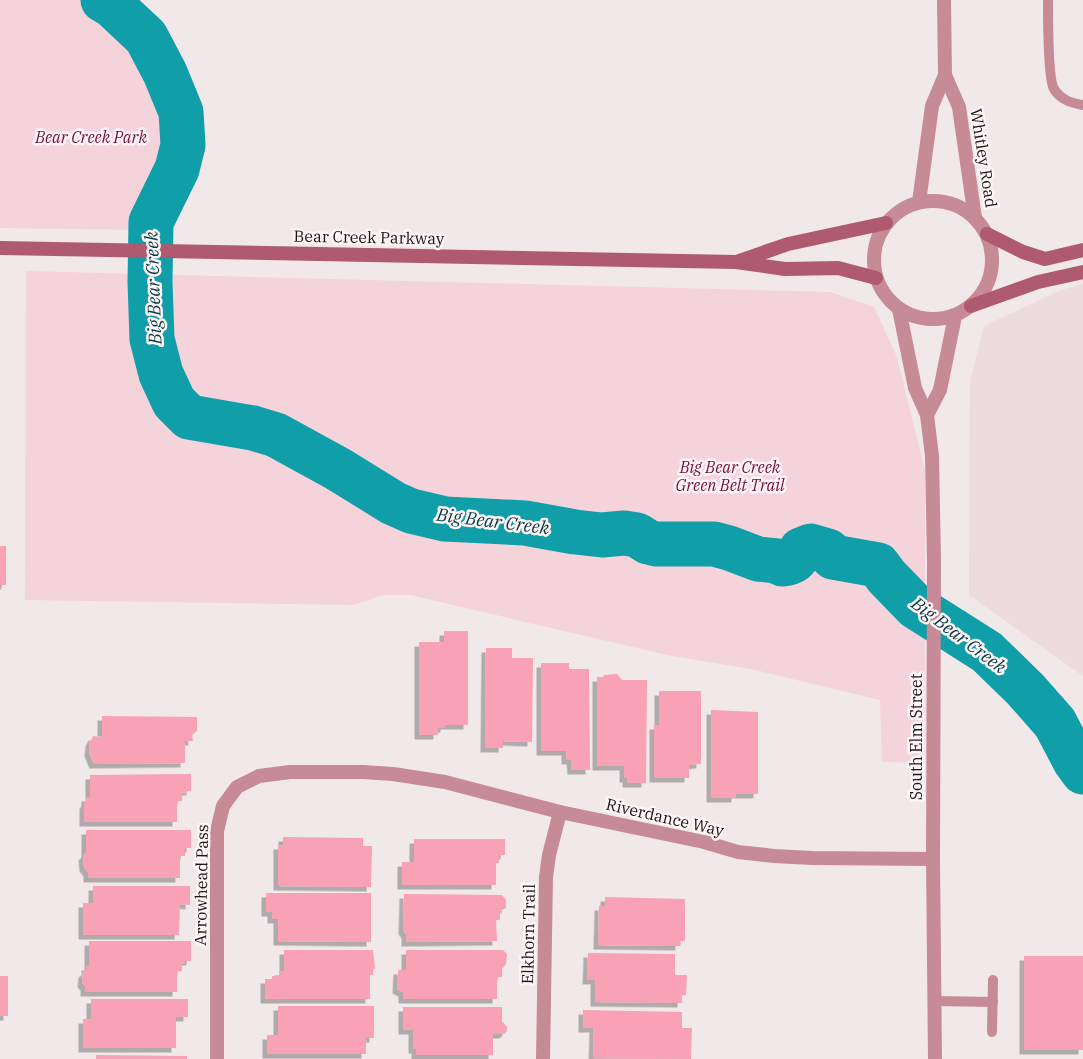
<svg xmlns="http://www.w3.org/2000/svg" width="1083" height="1059" font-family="'IBM Plex Serif',serif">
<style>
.built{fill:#eddbde}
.green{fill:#f5d3da}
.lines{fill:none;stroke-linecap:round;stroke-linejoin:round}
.river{stroke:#109ea9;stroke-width:45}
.building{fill:#f9a1b5;filter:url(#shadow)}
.service{stroke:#c78a97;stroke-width:10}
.minor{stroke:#c78a97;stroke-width:14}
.tertiary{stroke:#c78a97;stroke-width:14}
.secondary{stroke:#af5a6f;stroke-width:14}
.labels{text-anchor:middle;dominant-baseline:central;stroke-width:5;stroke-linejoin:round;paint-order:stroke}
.park-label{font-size:16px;font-style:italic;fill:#760f36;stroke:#fff5f7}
.street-label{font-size:16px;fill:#191616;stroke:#fff5f7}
.water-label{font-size:18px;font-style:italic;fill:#023c41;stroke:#fff5f7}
</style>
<defs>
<filter id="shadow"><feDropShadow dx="-4.5" dy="4.5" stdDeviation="0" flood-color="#0004"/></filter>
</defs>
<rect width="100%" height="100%" fill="#f1e8ea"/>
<!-- built -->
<path class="built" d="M 1083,284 L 1083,676 L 969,595 L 970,381 L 984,326 L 1061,290 Z"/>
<!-- green -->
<g class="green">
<path d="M 0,0 L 103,0 C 116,7 138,26 146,38 C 156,51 178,98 181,114 C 182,123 183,135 183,144 C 181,168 159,211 144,230 L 0,228 Z"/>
<path d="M 26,271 L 830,292 L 874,307 L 897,357 L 925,470 L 925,763 L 882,762 L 880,700 L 751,669 L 667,655 L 410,595 L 384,595 L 354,605 L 25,600 Z"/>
</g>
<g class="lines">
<!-- river -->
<path class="river" d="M 103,0 L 113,6 L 146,37 L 165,73 L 181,112 L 183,145 L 177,169 L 151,222 L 150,282 L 152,339 L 161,374 L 174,402 L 189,417 L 253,428 L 276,435 L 338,469 L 393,503 L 411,511 L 445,519 L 525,523 L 575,532 L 602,535 L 624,533 L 637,535 L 648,542 L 656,544 L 714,544 L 729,548 L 758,559 L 777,561 L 782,564 C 793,563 797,560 801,550 L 811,546 L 828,551 L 833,557 L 878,565 L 886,576 L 916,607 L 987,652 L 1025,689 L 1055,723 L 1075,761 L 1083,772"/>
</g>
<!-- building -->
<g class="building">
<rect x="0" y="546" width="6" height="39"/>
<path d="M 444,631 L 468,631 L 468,725 L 445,725 L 445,728 L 438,728 L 438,735 L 419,735 L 419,642 L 444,642 Z"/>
<path d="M 486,648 L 512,648 L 512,658 L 533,658 L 532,742 L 503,741 L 503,748 L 485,748 Z"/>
<path d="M 541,663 L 569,663 L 569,669 L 589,669 L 590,770 L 572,770 L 571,760 L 566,760 L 566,751 L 541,751 Z"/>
<path d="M 617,674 L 622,680 L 647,680 L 646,783 L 627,783 L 627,778 L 624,778 L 624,766 L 597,766 L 597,677 L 603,677 L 604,675 Z"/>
<path d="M 659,691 L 701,691 L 701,764 L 689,765 L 689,778 L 654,778 L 654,725 L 659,725 Z"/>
<path d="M 711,710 L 758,712 L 758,794 L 736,794 L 736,798 L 711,798 Z"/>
<path d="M 102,716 L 197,717 L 197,731 L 192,735 L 193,741 L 185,741 L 185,763 L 94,764 L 89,752 L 90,742 L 93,736 L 102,737 Z"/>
<path d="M 191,774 L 191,791 L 186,791 L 186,794 L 182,794 L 182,801 L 177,801 L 177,822 L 84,822 L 84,805 L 86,801 L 86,797 L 90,797 L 90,775 Z"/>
<path d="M 86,830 L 191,830 L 191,848 L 185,848 L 185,856 L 180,856 L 180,878 L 88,878 L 88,872 L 84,867 L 83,856 L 86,853 Z"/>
<path d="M 283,837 L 363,838 L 363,846 L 372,846 L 371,887 L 278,886 L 278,845 L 283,845 Z"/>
<path d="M 414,839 L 505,839 L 505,855 L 499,855 L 499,863 L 496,863 L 496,885 L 402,885 L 402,862 L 414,862 Z"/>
<path d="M 93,886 L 190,886 L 190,905 L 180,904 L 179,935 L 83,935 L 83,903 L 93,903 Z"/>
<path d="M 266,893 L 371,893 L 371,942 L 278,941 L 278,919 L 272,919 L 272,912 L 266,912 Z"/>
<path d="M 404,894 L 502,895 L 506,900 L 506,908 L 500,911 L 500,920 L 496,920 L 497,941 L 406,942 L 406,934 L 403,930 Z"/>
<path d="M 605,897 L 685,899 L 685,941 L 680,941 L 680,946 L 598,945 L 599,906 L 605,906 Z"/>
<path d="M 89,941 L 191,941 L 191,961 L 185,961 L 185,964 L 182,964 L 182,971 L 177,971 L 177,992 L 85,992 L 85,986 L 82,983 L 83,973 L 86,971 L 86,966 L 89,966 Z"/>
<path d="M 284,950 L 373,950 L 375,968 L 373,970 L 373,975 L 370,975 L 370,999 L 265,999 L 265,979 L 272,979 L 272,976 L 279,976 L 279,971 L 284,971 Z"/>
<path d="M 406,950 L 503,950 L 507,954 L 506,964 L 502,969 L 502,977 L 497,977 L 497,999 L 403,999 L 403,992 L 397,989 L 398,970 L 406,970 Z"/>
<path d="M 588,953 L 675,954 L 675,975 L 687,975 L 686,995 L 682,995 L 682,1003 L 595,1002 L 595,980 L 587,980 Z"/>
<rect x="1024" y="956" width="59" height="94"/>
<rect x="0" y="976" width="8" height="40"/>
<path d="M 91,999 L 188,999 L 188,1017 L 176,1017 L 176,1048 L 83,1048 L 83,1019 L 91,1019 Z"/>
<path d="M 278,1006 L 374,1006 L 374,1038 L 366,1038 L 366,1054 L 267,1054 L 267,1035 L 278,1035 Z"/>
<path d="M 403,1007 L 502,1007 L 502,1021 L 507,1027 L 507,1031 L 504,1034 L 493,1034 L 493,1055 L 416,1055 L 416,1049 L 413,1049 L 413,1030 L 403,1030 Z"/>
<path d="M 583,1010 L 682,1012 L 682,1028 L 692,1028 L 691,1059 L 593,1058 L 594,1028 L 583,1028 Z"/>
<path d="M 96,1055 L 187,1056 L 187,1059 L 96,1059 Z"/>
</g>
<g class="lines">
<!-- service -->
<g class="service">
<path d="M 1048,0 C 1048,15 1048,79 1054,89 C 1061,100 1071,103 1083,105"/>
<path d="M 934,1001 L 993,1002"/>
<path d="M 992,1032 L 993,980"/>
</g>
<!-- minor -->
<g class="minor">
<path d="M 217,1059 L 217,831 L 223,806 L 237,787 L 259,776 L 290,772 L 363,772 L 393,774 L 445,782 L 560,812 L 704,842 L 738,852 L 774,856 L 812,858 L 933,859"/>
<path d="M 543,1059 L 546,877 L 549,855 L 560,812"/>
</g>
<!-- tertiary -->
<g class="tertiary">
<path d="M 944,0 L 945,75 L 959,107 L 975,218"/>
<circle cx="933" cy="260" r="59"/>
<path d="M 919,202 L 932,106 L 945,75"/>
<path d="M 899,309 L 915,388 L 927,415 L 932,456 L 934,561 L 933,859 L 935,1059"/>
<path d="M 927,415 L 940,390 L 955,316"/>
</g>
<!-- secondary -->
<g class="secondary">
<path d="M 987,234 L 1023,252 L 1045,259 L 1083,250"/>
<path d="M 0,248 L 736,262 L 785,269 L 838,268 L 876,278"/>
<path d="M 739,261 L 788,244 L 886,223"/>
<path d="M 971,306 L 1038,282 L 1083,272"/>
</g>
</g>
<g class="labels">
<!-- park labels -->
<g class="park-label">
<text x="91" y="137">Bear Creek Park</text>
<text x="730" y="467">Big Bear Creek<tspan x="730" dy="18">Green Belt Trail</tspan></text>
</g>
<!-- street labels -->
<g class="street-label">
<text transform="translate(984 158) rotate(81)">Whitley Road</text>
<text transform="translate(369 237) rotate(1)">Bear Creek Parkway</text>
<text transform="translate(916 737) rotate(-90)">South Elm Street</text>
<text transform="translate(665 817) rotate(13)">Riverdance Way</text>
<text transform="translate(201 885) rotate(-89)">Arrowhead Pass</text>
<text transform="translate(528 934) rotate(-89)">Elkhorn Trail</text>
</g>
<!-- water labels -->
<g class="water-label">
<text transform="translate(153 288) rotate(-92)">Big Bear Creek</text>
<text transform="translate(493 521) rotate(7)">Big Bear Creek</text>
<text transform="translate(959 635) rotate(37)">Big Bear Creek</text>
</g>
</g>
</svg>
